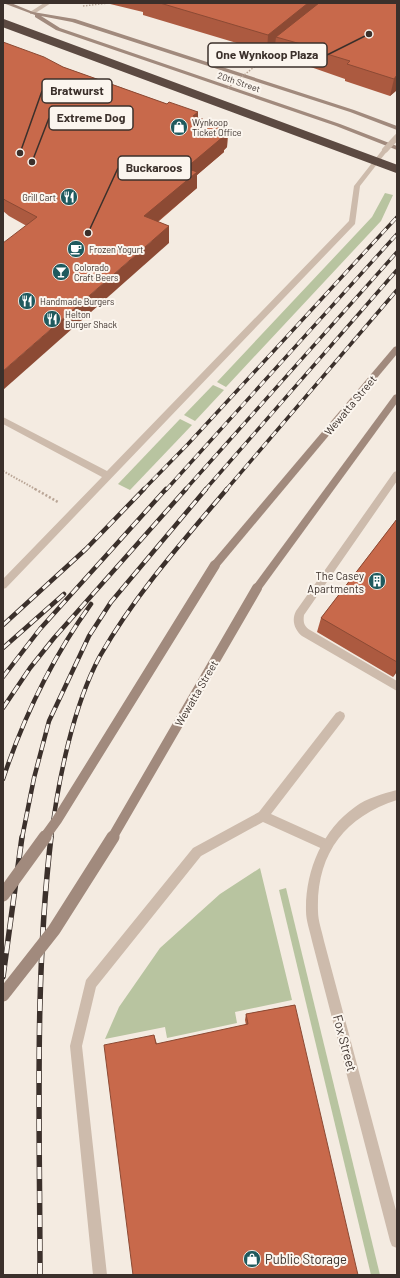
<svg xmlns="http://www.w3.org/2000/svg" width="400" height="1278" font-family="Barlow,sans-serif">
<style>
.green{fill:#b8c4a0}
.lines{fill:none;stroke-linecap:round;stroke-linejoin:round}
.path-far2{stroke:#b9a596;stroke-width:1.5;stroke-dasharray:1.5 1.5;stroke-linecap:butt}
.path-far1{stroke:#b9a596;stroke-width:2;stroke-dasharray:1.5 1.5;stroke-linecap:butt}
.path{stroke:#b9a596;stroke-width:2.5;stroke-dasharray:2 2;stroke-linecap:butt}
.lane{fill:#cdbbac;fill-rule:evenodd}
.street{fill:#cdbbac;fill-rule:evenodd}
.secondary{fill:#a18a7d;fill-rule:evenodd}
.rail-far2-casing{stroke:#3b302b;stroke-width:3.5}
.rail-far1-casing{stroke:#3b302b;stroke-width:4.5}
.rail-casing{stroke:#3b302b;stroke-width:5.5}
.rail-far2{stroke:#fbf5ee;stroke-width:2.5;stroke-dasharray:7;stroke-linecap:butt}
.rail-far1{stroke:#fbf5ee;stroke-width:3;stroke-dasharray:9;stroke-linecap:butt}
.rail{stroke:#fbf5ee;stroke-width:4;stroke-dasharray:12;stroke-linecap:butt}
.path-bridge{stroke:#b9a596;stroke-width:1.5;stroke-dasharray:1.5 1.5;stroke-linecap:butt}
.lane-bridge{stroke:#cdbbac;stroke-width:6}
.secondary-bridge-far1{stroke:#a18a7d;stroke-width:10}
.secondary-bridge{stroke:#a18a7d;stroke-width:13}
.highway-bridge{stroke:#5c4a42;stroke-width:8}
.wall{fill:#ac5a40}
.shaded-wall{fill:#8c4a34}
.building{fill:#c8694b;stroke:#8c4a34}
.labels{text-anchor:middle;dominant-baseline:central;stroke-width:4;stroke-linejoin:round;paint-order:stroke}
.far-street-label{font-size:9px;fill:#3b302b;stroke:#fbf5ee}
.far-poi-label{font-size:9px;fill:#3b302b;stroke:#fbf5ee;text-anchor:start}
.street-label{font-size:11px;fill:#3b302b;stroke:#fbf5ee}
.poi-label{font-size:11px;fill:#3b302b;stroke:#fbf5ee;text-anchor:end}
.near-street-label{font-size:13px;fill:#3b302b;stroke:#fbf5ee}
.near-poi-label{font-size:13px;fill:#3b302b;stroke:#fbf5ee;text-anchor:start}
.leader{fill:none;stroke:#3b302b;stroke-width:1.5}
.callout-dot{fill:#3b302b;stroke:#fbf5ee;stroke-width:1.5}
.callout{fill:#fbf5ee;stroke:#3b302b;stroke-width:1.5}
.callout-label{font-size:12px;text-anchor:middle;font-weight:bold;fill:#3b302b}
</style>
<rect width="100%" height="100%" fill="#f4ebe1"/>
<!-- green -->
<g class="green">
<path d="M 385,193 L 393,195 L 381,221 L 226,387 L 217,382 L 372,217 Z"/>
<path d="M 213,385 L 224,390 L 195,421 L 184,415 Z"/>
<path d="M 180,419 L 192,425 L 130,490 L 118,484 Z"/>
<path d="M 260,868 L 292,1000 L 235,1012 L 237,1023 L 167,1038 L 165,1027 L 105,1039 L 119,1007 L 160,948 L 220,894 Z"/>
<path d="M 286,888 L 380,1275 L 371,1275 L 279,890 Z"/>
</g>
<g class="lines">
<!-- path-far2 -->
<g class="path-far2">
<path d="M 83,6 L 109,3"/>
<path d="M 286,62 L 294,62"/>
<path d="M 101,81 L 124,89"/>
</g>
<!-- path-far1 -->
<path class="path-far1" d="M 3,471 L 37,490"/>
<!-- path -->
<path class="path" d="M 35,489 L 58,502"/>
<!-- lane -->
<g class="lane">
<path d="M 383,149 L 388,150 L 360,186 L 355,224 L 6,588 L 3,589 L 3,579 L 102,477 L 3,424 L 3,417 L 107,471 L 349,221 L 354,186 Z"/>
<path d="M 397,471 L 397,481 L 304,615 C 303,622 304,626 310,630 L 397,681 L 397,691 L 302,636 C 295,630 291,621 296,611 L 394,472 Z"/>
<path d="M 340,711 L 344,713 L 345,716 L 344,719 L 271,814 L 331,841 L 333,845 L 331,849 L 327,851 L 263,822 L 201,856 L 96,987 L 82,1046 L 107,1275 L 93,1275 L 70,1046 L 86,980 L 193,848 L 259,812 L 336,713 Z"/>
</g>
<!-- street -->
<g class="street">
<path d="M 44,3 L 51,3 L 34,14 L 30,14 L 30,12 Z"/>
<path d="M 283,41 L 288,42 L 261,64 L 257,64 L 257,62 Z"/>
<path d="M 397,790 L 397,800 C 344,817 316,855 318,911 C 318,921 322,931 324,941 L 397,1214 L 397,1248 L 392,1246 L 390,1241 L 312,941 C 310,931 306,921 306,911 C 305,872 322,830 355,807 C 367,798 382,794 397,790 Z"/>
</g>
<!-- secondary -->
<g class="secondary">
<path d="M 3,3 L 11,3 L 33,12 L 75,19 L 354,110 L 397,126 L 397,130 L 350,112 L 72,22 L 41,16 L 60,28 L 340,124 L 397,146 L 397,150 L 336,126 L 56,30 L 35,17 L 35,15 Z"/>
<path d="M 397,346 L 397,354 L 218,568 L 212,568 L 210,565 L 212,562 L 394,347 Z"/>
<path d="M 397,394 L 397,403 L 260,591 L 254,591 L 252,588 L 254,585 L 394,395 Z"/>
</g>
<defs>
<g id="rail-far2">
<path d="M 143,490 L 188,444 L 397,217"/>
<path d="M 166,490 L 397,234"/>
<path d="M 185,490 L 397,252"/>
<path d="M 205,490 L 397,270"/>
<path d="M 226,490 L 397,290"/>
</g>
<g id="rail-far1">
<path d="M 3,625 L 86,549 L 144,489"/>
<path d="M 3,648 L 64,594"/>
<path d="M 3,677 L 40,629 L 166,489"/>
<path d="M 3,708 L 30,668 L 54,638 L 186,489"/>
<path d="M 3,779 C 24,716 52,658 91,604"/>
<path d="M 22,838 L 34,778 L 49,721 L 89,636 L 111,602 L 206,489"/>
<path d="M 51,838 C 58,781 73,706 100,656 C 135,595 182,542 227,489"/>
</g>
<g id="rail">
<path d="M 3,977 L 22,837"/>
<path d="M 40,1275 C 40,1129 34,982 51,837"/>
</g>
</defs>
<!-- rail-far2 casing -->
<use href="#rail-far2" class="rail-far2-casing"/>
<!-- rail-far1 casing -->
<use href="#rail-far1" class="rail-far1-casing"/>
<!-- rail casing -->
<use href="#rail" class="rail-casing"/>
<!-- rail-far2 -->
<use href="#rail-far2" class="rail-far2"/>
<!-- rail-far1 -->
<use href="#rail-far1" class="rail-far1"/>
<!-- rail -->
<use href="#rail" class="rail"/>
<!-- path-bridge -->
<path class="path-bridge" d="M 228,88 L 259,63"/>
<!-- lane-bridge -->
<path class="lane-bridge" d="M 385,150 L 397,137"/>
<!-- secondary-bridge-far1 -->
<g class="secondary-bridge-far1">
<path d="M 44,838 L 57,820 L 215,565"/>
<path d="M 112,838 L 257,588"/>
</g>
<!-- secondary-bridge -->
<g class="secondary-bridge">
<path d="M 3,895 L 45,837"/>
<path d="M 3,995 L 54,930 L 113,837"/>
</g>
<!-- highway-bridge -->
<path class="highway-bridge" d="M 3,23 L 397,169"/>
</g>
<!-- wall -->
<g class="wall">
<path d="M 106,3 L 397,3 L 397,90 L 390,96 L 345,81 L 345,79 L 305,65 L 305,64 L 275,55 L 275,45 L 267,52 L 143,15 L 143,12 Z"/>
<path d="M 3,42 L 63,67 L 108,83 L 167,104 L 198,112 L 198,117 L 205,120 L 205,122 L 228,131 L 227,147 L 224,150 L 224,152 L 197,175 L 197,188 L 158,222 L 169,226 L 169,243 L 25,225 L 9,216 L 3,211 Z"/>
<path d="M 397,519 L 397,672 L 393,677 L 317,632 L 321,618 Z"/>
<path d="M 295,1005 L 133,1275 L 154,1035 L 157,1044 L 246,1025 L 245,1020 L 246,1014 Z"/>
</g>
<!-- shaded-wall -->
<g class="shaded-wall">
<path d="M 308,3 L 328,3 L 276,37 L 275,45 L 267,52 L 268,35 Z"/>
<path d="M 397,75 L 397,90 L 390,96 L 394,79 Z"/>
<path d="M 198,112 L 198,128 L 193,116 Z"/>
<path d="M 228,131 L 227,147 L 224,150 L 224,152 L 197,175 L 197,188 L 145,232 L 144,216 L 186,168 Z"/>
<path d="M 169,226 L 169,243 L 3,390 L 3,371 Z"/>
<path d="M 397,667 L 397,671 L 393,677 Z"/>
</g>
<!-- building -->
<g class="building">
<path d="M 160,3 L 308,3 L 268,35 Z"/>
<path d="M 319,3 L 397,3 L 397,75 L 394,79 L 347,64 L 350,61 L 307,48 L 308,46 L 276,37 Z"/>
<path d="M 3,42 L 44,57 L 63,67 L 108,83 L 167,104 L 169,102 L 198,112 L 193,116 L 205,120 L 203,122 L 228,131 L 223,135 L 224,136 L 186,168 L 197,172 L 144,216 L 169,226 L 3,371 L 3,243 L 37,217 L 5,200 L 3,198 Z"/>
<path d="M 397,519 L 397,662 L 321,618 Z"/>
<path d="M 295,1005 L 358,1275 L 133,1275 L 104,1045 L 154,1035 L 156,1044 L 248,1024 L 246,1014 Z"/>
</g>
<!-- icons -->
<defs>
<symbol id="shop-disc" viewBox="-11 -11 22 22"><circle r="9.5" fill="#1f5a5e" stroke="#fbf5ee"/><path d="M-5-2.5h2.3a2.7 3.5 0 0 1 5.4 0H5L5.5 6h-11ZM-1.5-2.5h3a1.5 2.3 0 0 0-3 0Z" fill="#fff"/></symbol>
<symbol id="restaurant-disc" viewBox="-11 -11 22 22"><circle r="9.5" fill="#1f5a5e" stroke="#fbf5ee"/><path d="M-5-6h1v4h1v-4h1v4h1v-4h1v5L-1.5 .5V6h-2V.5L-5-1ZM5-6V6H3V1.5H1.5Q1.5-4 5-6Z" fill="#fff"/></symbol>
<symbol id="cafe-disc" viewBox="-11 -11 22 22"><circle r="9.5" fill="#1f5a5e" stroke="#fbf5ee"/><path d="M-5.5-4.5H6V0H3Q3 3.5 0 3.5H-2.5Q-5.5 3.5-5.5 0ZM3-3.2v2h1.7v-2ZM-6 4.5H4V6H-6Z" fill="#fff"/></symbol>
<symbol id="bar-disc" viewBox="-11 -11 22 22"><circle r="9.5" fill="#1f5a5e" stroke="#fbf5ee"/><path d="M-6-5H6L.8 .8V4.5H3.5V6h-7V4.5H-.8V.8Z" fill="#fff"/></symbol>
<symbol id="building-disc" viewBox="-11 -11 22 22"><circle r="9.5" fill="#1f5a5e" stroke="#fbf5ee"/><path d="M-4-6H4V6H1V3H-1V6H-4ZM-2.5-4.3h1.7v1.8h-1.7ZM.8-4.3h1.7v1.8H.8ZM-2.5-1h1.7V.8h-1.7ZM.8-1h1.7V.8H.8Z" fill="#fff"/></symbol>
</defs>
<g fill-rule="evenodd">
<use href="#shop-disc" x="169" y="117" width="20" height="20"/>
<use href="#restaurant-disc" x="59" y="187" width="20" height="20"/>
<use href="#cafe-disc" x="66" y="239" width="20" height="20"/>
<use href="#bar-disc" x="51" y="262" width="20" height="20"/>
<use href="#restaurant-disc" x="17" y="291" width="20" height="20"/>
<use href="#restaurant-disc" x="42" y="309" width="20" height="20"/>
<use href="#building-disc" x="367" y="571" width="20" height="20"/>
<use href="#shop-disc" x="242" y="1249" width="20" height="20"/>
</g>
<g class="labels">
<!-- far-street labels -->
<g class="far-street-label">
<text transform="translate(239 82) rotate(19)">20th Street</text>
</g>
<!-- far-poi labels -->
<g class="far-poi-label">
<text x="192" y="122">Wynkoop<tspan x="192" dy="10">Ticket Office</tspan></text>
<text x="56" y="197" text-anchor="end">Grill Cart</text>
<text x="89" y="249">Frozen Yogurt</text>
<text x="74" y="267">Colorado<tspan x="74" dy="10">Craft Beers</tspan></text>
<text x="40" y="301">Handmade Burgers</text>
<text x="65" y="314">Helton<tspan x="65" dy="10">Burger Shack</tspan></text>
</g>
<!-- street labels -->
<g class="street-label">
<text transform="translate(350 405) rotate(-50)">Wewatta Street</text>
<text transform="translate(196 693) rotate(-60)">Wewatta Street</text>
</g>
<!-- poi labels -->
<g class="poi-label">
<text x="364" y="575">The Casey<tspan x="364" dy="13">Apartments</tspan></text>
</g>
<!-- near-street labels -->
<g class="near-street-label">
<text transform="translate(345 1043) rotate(75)">Fox Street</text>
</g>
<!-- near-poi labels -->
<g class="near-poi-label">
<text x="265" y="1259">Public Storage</text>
</g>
</g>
<!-- callouts -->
<path class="leader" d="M369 34L327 55M20 153L42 91M32 162L49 118M88 233L118 168"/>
<g class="callout-dot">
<circle cx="369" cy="34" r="4"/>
<circle cx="20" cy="153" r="4"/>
<circle cx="32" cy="162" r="4"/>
<circle cx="88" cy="233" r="4"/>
</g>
<g class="callout">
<rect x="208" y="43" width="119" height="24" rx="4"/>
<rect x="42" y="79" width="70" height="24" rx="4"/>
<rect x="49" y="106" width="84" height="24" rx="4"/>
<rect x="118" y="156" width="73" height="24" rx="4"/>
</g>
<g class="callout-label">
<text x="267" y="59">One Wynkoop Plaza</text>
<text x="77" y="95">Bratwurst</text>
<text x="91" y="122">Extreme Dog</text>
<text x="154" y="172">Buckaroos</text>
</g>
<!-- border -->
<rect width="400" height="1278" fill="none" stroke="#3b302b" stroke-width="8"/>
</svg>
